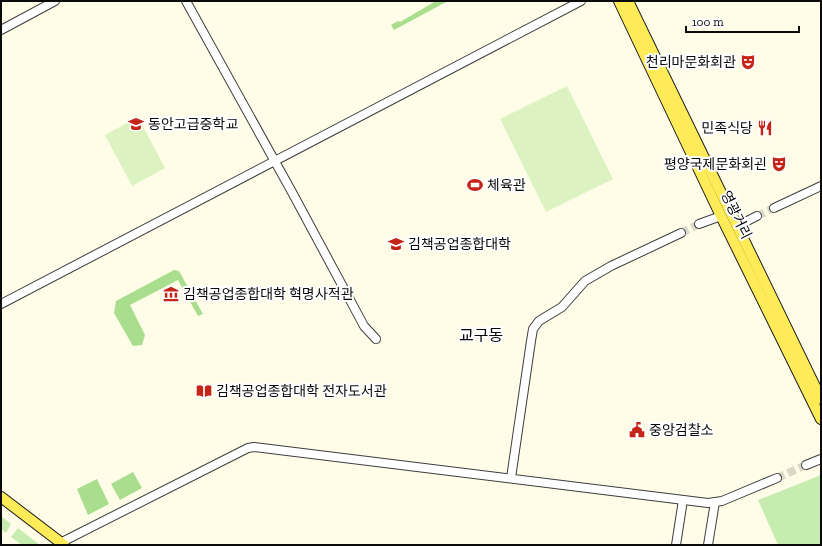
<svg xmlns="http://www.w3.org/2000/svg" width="822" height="546" font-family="'Zilla Slab','Noto Sans KR',serif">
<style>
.green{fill:#c7ecaf}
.forest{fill:#a8de8d}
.pitch{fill:#dcf3c1}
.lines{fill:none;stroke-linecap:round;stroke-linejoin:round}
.minor-tunnel{stroke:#dad9c7;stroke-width:8;stroke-dasharray:8 4;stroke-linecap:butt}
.minor-casing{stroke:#3d3d3d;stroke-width:10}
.major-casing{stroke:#1b1b1b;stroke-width:12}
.minor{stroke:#fff;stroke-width:8}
.major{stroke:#ffea58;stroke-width:10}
.labels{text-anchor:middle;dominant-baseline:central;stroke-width:4;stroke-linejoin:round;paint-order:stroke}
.poi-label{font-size:14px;fill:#0a0a0a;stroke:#fff;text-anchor:start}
.street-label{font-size:14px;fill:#0a0a0a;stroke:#fff}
.quarter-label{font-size:16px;fill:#0a0a0a;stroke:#fff}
</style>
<rect width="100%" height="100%" fill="#fffde8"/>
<!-- green -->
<g class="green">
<path d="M 821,475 L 821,545 L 778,545 L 758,500 Z"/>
<path d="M 1,516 L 11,524 L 6,533 L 1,529 Z"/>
<path d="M 18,528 L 40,545 L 22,545 L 11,537 Z"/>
</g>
<!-- forest -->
<g class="forest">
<path d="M 436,1 L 448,1 L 394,30 L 391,25 L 398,21 L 400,22 Z"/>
<path d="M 174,270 L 179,271 L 203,314 L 198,316 L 178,280 L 130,305 L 145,335 L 142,345 L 133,346 L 114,313 L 116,301 Z"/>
<path d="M 133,472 L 142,488 L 120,500 L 111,484 Z"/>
<path d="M 97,479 L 109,504 L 88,515 L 77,489 Z"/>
</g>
<!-- pitch -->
<g class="pitch">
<path d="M 567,86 L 613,179 L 546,212 L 500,119 Z"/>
<path d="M 138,117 L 165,168 L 132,186 L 105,135 Z"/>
</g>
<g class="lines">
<!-- minor-tunnel -->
<g class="minor-tunnel">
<path d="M 757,216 L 774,208"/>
<path d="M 681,233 L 699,224"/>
<path d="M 777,478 L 806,465"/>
</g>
<defs>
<g id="minor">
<path d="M 186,1 L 293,194 L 364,326 L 376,339"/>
<path d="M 1,30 L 55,1"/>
<path d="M 774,208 L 821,186"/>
<path d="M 699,224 L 721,216"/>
<path d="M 737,226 L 757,216"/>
<path d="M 1,304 L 581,1"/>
<path d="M 806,465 L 821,459"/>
<path d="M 511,478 L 531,341 L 533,329 L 539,321 L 562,307 L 585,281 L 611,266 L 681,233"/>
<path d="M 60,543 L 248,448 L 254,447 L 708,503 L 722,501 L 777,478"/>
<path d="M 676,545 L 683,500"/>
<path d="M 708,545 L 715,502"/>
</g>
<g id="major">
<path d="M 619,1 L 721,216 L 821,419"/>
<path d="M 628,1 L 821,399"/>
<path d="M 1,497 L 64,545"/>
</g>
</defs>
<!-- minor casing -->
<use href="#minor" class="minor-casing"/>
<!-- major casing -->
<use href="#major" class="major-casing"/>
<!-- minor -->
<use href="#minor" class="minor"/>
<!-- major -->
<use href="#major" class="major"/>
</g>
<!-- icons -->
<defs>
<symbol id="theatre-bare" viewBox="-9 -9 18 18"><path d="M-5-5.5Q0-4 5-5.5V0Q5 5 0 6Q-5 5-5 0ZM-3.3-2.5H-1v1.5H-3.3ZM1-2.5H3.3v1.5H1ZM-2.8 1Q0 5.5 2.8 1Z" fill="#c52418" stroke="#fff" stroke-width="2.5" paint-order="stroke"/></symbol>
<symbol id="school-bare" viewBox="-9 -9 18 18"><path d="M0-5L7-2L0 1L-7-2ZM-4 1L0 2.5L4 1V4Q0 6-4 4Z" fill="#c52418" stroke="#fff" stroke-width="2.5" paint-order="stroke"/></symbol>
<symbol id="restaurant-bare" viewBox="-9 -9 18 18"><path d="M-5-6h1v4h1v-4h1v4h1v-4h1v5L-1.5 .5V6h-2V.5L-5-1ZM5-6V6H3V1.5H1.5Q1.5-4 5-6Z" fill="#c52418" stroke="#fff" stroke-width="2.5" paint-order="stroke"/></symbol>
<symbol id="stadium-bare" viewBox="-9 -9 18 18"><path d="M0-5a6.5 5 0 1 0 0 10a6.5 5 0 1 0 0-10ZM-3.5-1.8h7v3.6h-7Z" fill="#c52418" stroke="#fff" stroke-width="2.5" paint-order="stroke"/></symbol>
<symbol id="university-bare" viewBox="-9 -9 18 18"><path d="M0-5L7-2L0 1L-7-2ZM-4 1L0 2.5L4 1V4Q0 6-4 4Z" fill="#c52418" stroke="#fff" stroke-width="2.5" paint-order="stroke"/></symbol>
<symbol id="museum-bare" viewBox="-9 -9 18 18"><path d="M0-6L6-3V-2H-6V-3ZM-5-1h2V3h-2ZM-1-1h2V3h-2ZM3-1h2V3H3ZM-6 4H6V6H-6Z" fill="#c52418" stroke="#fff" stroke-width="2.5" paint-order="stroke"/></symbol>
<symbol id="library-bare" viewBox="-9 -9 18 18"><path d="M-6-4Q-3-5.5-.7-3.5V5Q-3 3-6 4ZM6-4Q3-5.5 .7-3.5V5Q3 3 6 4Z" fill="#c52418" stroke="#fff" stroke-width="2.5" paint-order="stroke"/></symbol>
<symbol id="civic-bare" viewBox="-9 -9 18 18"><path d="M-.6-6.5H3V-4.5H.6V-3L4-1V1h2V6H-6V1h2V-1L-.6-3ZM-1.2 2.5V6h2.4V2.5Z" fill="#c52418" stroke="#fff" stroke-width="2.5" paint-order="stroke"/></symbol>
</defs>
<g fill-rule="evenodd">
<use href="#theatre-bare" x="737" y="51" width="22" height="22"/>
<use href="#school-bare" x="125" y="113" width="22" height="22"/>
<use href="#restaurant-bare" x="754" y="117" width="22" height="22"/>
<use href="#theatre-bare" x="768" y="153" width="22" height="22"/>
<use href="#stadium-bare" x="464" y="174" width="22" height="22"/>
<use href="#university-bare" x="385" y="233" width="22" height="22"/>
<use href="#museum-bare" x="160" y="283" width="22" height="22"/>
<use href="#library-bare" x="193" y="380" width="22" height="22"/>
<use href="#civic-bare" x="626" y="419" width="22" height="22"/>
</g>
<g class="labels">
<!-- poi labels -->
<g class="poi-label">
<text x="736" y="62" text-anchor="end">천리마문화회관</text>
<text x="148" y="124">동안고급중학교</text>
<text x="753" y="128" text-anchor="end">민족식당</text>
<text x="767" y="164" text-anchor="end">평양국제문화회괸</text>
<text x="487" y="185">체육관</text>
<text x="408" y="244">김책공업종합대학</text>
<text x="183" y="294">김책공업종합대학 혁명사적관</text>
<text x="216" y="391">김책공업종합대학 전자도서관</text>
<text x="649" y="430">중앙검찰소</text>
</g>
<!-- street labels -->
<g class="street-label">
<text transform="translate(736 215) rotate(64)">영광거리</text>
</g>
<!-- quarter labels -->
<g class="quarter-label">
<text x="481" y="335">교구동</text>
</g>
</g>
<!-- border -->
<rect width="822" height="546" fill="none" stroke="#0a0a0a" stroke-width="4"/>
<!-- scale -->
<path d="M686 26v6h113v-6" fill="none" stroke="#0a0a0a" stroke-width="2"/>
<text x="692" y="26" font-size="12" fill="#0a0a0a" stroke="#ffffff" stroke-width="3" paint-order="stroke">100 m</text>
</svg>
